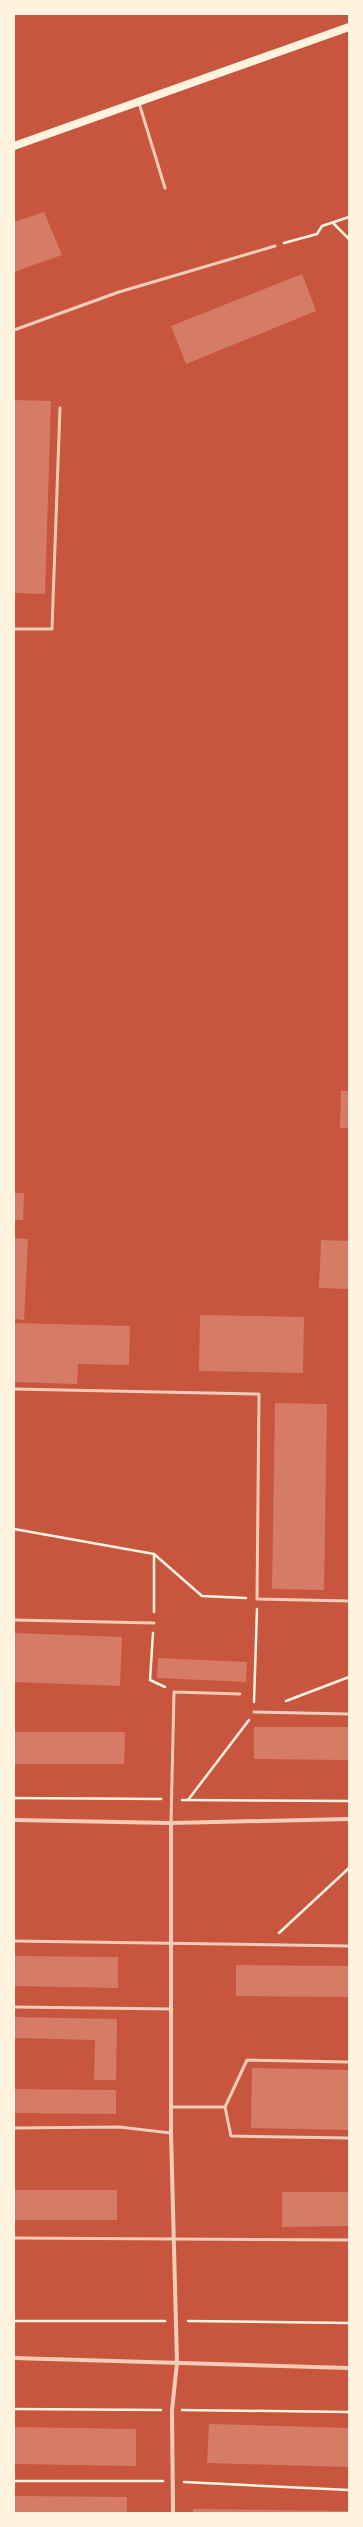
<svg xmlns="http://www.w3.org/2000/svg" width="363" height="2527" font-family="Overpass,sans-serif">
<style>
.building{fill:#d67c66}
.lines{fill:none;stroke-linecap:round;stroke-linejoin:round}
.path{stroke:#fff3e0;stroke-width:2.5}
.service{stroke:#f1ccb7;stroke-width:3}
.minor{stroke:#f1ccb7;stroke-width:4}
.secondary{stroke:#fff3e0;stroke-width:8}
</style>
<rect width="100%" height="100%" fill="#c8553d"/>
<!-- building -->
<g class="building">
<path d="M 44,212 L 62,255 L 14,272 L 14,222 Z"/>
<path d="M 302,274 L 316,311 L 186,364 L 171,326 Z"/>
<path d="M 14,400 L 51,401 L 45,594 L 14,593 Z"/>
<path d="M 341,1091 L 349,1091 L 349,1128 L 340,1128 Z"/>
<path d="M 14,1193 L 24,1193 L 23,1220 L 14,1220 Z"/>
<path d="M 14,1238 L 28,1239 L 24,1320 L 14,1319 Z"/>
<path d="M 321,1240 L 349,1241 L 349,1289 L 319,1288 Z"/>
<path d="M 200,1315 L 304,1317 L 303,1373 L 199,1371 Z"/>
<path d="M 14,1323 L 130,1326 L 129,1365 L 78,1364 L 77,1384 L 14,1382 Z"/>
<path d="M 275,1403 L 327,1404 L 324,1590 L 272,1589 Z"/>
<path d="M 14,1633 L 122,1637 L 120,1686 L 14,1682 Z"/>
<path d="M 158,1658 L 247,1662 L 246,1682 L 157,1678 Z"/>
<path d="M 254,1727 L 349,1727 L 349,1760 L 254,1759 Z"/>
<path d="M 14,1732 L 125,1732 L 124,1764 L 14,1764 Z"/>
<path d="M 14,1956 L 118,1957 L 118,1988 L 14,1986 Z"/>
<path d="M 236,1965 L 349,1966 L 349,1997 L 236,1996 Z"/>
<path d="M 14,2017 L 117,2019 L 116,2080 L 94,2080 L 95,2040 L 14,2038 Z"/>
<path d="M 252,2068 L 349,2070 L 349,2130 L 251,2128 Z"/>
<path d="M 14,2089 L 116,2090 L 116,2114 L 14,2113 Z"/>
<rect x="14" y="2190" width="103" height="30"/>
<path d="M 282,2192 L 349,2192 L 349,2226 L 282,2227 Z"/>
<path d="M 209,2424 L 349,2428 L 349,2467 L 207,2463 Z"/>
<path d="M 14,2427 L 136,2429 L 136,2466 L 14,2464 Z"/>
<path d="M 14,2496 L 127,2497 L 127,2513 L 14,2513 Z"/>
<path d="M 193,2509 L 349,2511 L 349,2513 L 193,2513 Z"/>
</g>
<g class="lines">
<!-- path -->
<g class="path">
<path d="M 333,223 L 349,239"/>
<path d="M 284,243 L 317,234 L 322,226 L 349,217"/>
<path d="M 14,1529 L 154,1554 L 202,1596 L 246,1598"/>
<path d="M 154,1612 L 154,1554"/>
<path d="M 153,1633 L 150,1680 L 165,1687"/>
<path d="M 286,1701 L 349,1677"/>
<path d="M 254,1702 L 257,1609"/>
<path d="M 14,1798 L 161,1799"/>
<path d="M 182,1800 L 349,1801"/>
<path d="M 188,1800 L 249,1720"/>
<path d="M 279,1933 L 349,1868"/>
<path d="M 14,2321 L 165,2321"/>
<path d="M 188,2321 L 349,2323"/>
<path d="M 14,2409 L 161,2410"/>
<path d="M 182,2410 L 349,2412"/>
<path d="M 14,2481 L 163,2481"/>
<path d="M 184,2482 L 349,2490"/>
</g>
<!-- service -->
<g class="service">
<path d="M 139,103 L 165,188"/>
<path d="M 14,330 L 119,292 L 275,246"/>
<path d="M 14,629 L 52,629 L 60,408"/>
<path d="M 14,1389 L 259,1394 L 257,1599 L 349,1601"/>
<path d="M 14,1620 L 154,1623"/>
<path d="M 254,1712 L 349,1714"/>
<path d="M 171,1823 L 174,1692 L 240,1694"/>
<path d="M 14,1941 L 349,1946"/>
<path d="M 14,2007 L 172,2009"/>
<path d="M 171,2107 L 225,2107 L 247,2060 L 349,2062"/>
<path d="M 225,2107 L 231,2136 L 349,2138"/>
<path d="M 14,2128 L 119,2127 L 171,2133"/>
<path d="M 14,2238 L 349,2240"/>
</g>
<!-- minor -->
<g class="minor">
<path d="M 14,1820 L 171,1823 L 349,1819"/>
<path d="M 171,1823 L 171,2133 L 177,2363 L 172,2410 L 173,2513"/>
<path d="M 14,2358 L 349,2368"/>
</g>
<!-- secondary -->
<path class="secondary" d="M 14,146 L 349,27"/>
</g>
<!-- border -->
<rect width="363" height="2527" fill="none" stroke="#fff3e0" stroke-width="30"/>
</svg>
